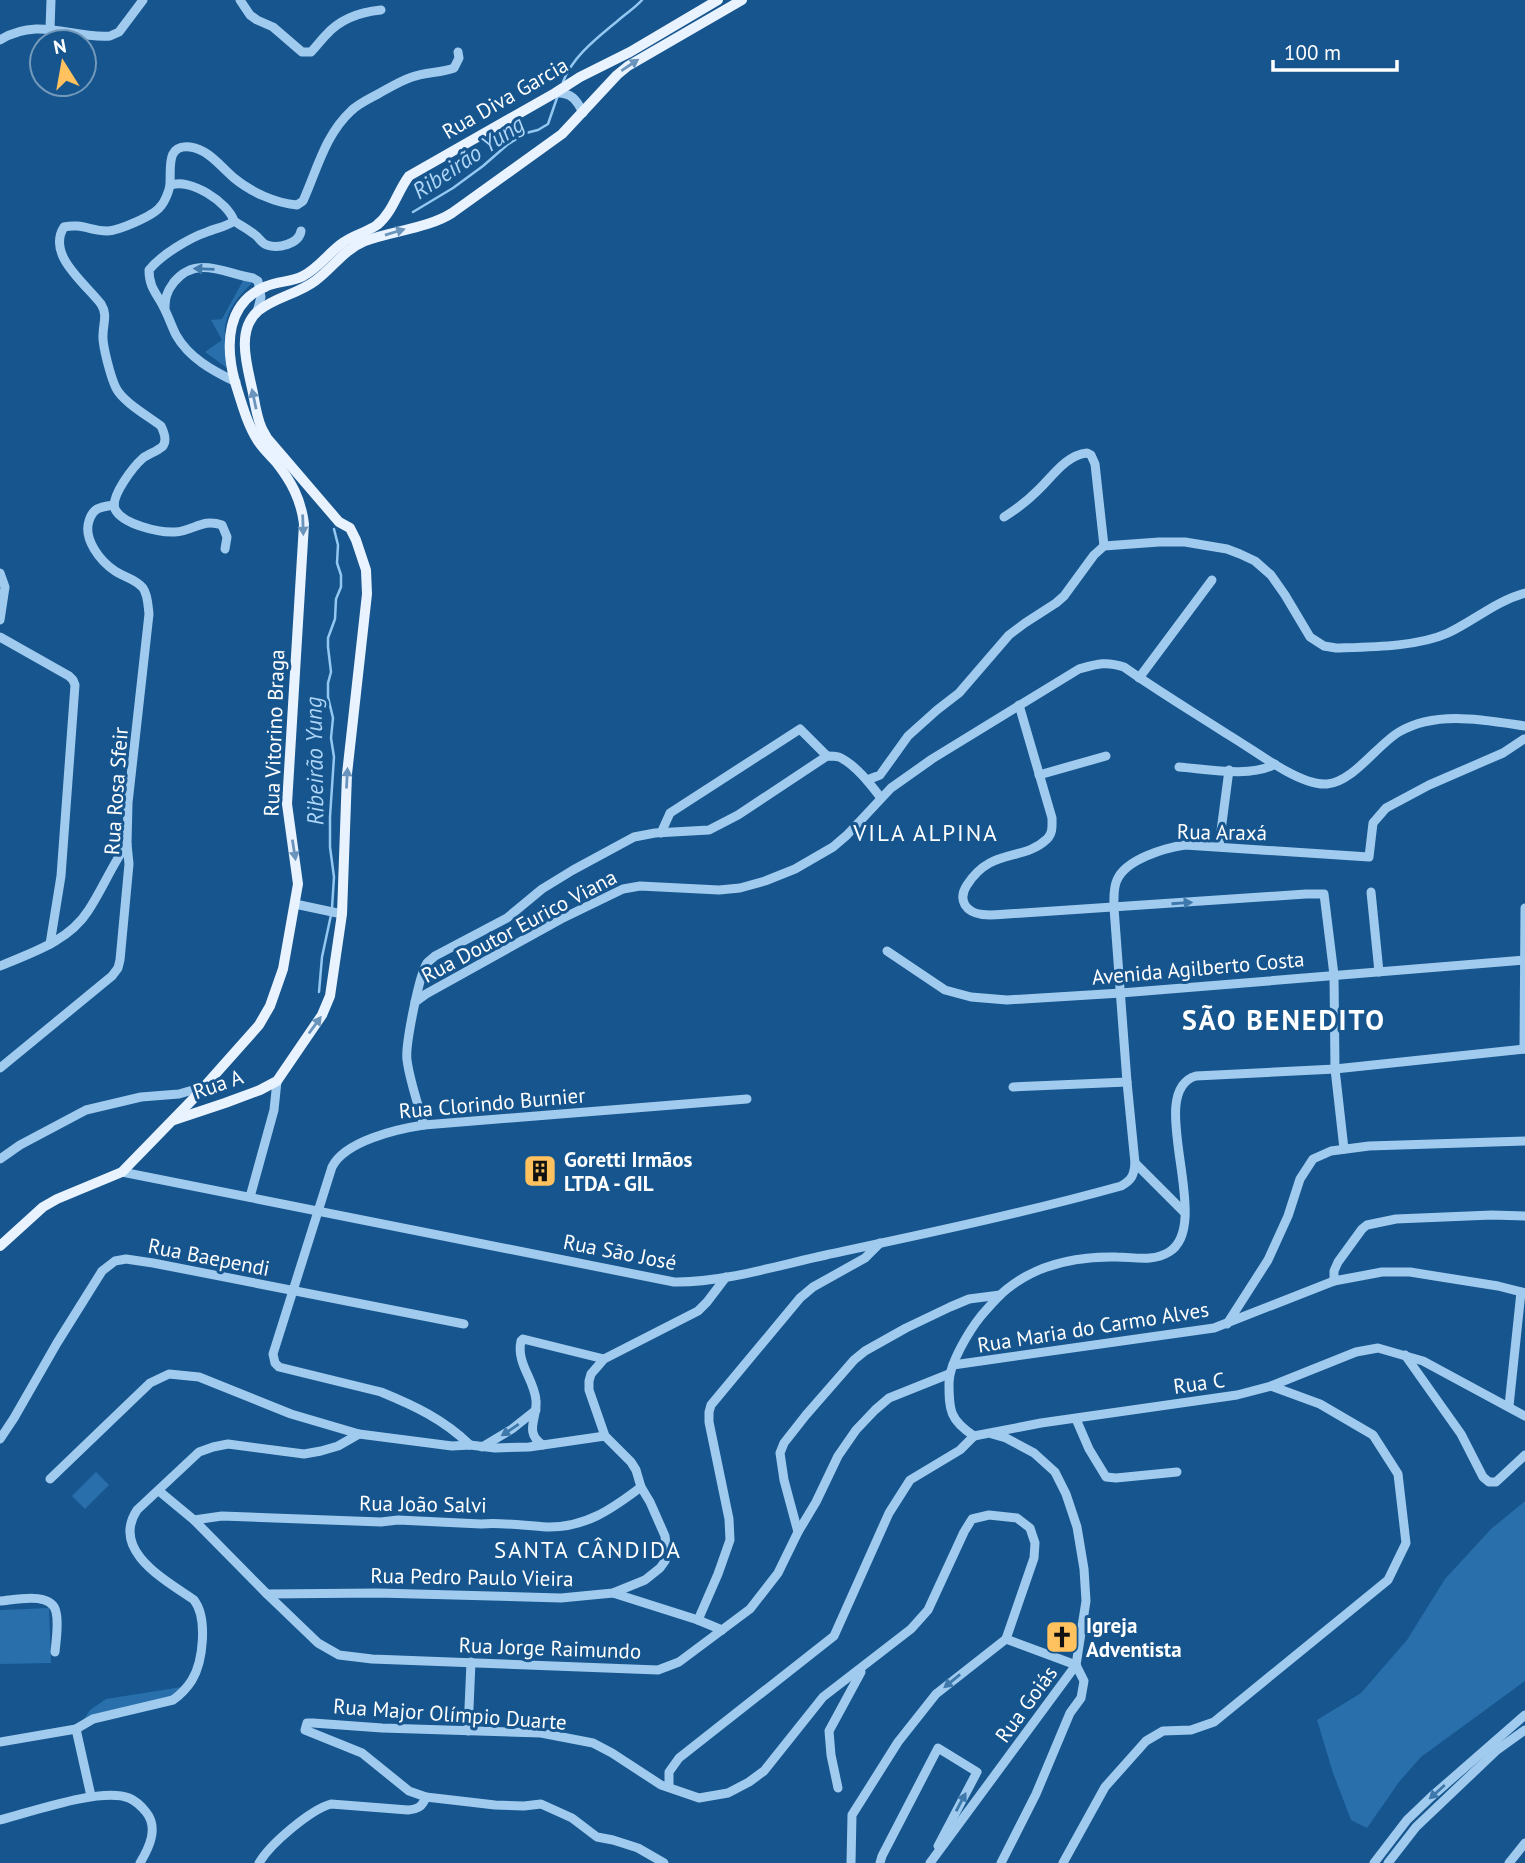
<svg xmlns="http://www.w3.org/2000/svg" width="1525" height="1863" font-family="'PT Sans',sans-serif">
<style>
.green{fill:#286fab}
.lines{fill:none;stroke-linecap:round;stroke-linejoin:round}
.stream{stroke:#93c8f2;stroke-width:2.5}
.minor{stroke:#a0cbef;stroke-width:9}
.major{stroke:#e9f3ff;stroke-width:10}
.oneway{fill:#6a94bb}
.oneway2{fill:#3f78aa}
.labels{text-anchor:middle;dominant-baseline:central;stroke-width:6;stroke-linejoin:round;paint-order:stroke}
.street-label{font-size:21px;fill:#fff;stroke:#16558d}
.poi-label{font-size:21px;font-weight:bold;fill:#fff;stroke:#16558d;text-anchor:start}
.water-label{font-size:23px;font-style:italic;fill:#acd5f7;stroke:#16558d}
.neighbourhood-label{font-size:23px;letter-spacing:2px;fill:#fff;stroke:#16558d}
.district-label{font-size:28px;font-weight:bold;letter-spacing:2px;fill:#fff;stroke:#16558d}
</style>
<rect width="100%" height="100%" fill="#16558d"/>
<!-- green -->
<g class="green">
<path d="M 244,279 L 252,283 C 222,312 221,327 229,367 L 227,368 L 205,352 L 222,340 L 211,320 L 222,319 Z"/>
<path d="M 96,1472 L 109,1485 L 85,1509 L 72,1496 Z"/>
<path d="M 1525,1501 L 1525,1681 L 1421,1757 L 1399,1782 L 1367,1828 L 1351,1820 L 1333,1773 L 1317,1720 L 1361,1693 L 1407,1640 L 1445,1579 L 1491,1529 Z"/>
<path d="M 49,1608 L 51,1663 L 0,1664 L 0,1610 Z"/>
<path d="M 188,1686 L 181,1695 L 80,1725 L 90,1710 L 106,1699 Z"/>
</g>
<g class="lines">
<!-- stream -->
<g class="stream">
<path d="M 563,82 C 573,55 600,36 621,18 C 628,12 636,7 642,0"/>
<path d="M 413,212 L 453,188 L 483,166 L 507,145 L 526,133 L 538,130 L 548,124 L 558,95"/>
<path d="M 332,908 L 334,877 L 330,847 L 330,817 L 334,757 L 331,738 L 333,718 L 328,697 L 328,683 L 331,672 L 328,647 L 328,638 L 335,619 L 336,599 L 341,587 L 341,575 L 337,563 L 338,545 L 334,529"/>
<path d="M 319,992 L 322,957 L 331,915"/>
</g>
<!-- minor -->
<g class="minor">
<path d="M 240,0 L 250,15 L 257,20 L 273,27 L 302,52 L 311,52 C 317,46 321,40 326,35 C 341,18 360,12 381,10"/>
<path d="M 50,29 L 51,0"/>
<path d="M 0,40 C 39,16 71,39 110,36 L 119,32 L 143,0"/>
<path d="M 556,93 C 571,92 577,100 583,113"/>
<path d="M 171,185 C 190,178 228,202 234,221"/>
<path d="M 234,221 C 226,227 216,228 207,232 C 189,238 161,255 149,270 C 149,289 158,294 165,310 C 169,318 172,327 176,335 C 189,358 213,371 236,382"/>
<path d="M 234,221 C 240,225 248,229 254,234 C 259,237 261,243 267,245 C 278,249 299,244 301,231"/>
<path d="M 165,308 C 165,303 166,296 168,292 C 168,290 173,284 174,282 C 197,255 224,273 253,278 L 258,281 L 261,297 L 257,312"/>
<path d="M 1004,517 C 1015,510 1026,502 1035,493 C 1051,479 1065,455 1087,453 L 1091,455 L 1095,464 L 1104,546"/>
<path d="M 225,549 L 227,537 L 222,525 C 202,518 194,531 175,532 C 159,533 122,524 115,509 C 110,496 134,466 143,458 C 149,454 157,451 162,447 C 168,441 164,432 161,426 C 148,416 123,402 116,388 C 111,378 102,345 103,335 C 103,323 108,315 101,304 C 86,284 46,255 64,227 C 81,223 91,231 107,231 C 118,231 153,216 160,207 C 165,202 170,189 170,183 C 171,168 166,144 190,147 C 208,149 221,167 234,178 C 251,192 275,203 297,205 L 303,201 C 317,170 325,135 351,111 C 358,104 369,99 378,94 C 389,88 400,81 412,77 C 426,72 441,73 454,68 L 459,58 L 458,52"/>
<path d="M 0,573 L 5,587 L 0,620"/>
<path d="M 0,637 L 69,676 L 73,680 L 75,685 L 61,876 L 50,944"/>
<path d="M 1139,678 L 1212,580"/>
<path d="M 1019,705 L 1052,818 C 1052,826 1053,833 1047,839 C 1023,862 991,847 967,885 C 963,891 961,898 965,905 C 973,918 994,915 1007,914 L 1306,894 L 1324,894 L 1334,975 L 1335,1069 L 1344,1149"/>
<path d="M 1179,767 C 1206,769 1252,778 1275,764"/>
<path d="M 1039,775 L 1106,756"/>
<path d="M 867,780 L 880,775 L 908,736 L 937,710 L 959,693 L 1009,635 L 1025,623 L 1056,603 L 1064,596 L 1094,555 L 1104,546 L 1159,542 L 1185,542 L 1227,549 L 1240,554 L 1255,561 L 1271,575 L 1285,595 L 1310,637 L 1324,646 L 1336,648 C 1370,647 1417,647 1448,633 C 1475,620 1496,601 1525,593"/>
<path d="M 661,833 L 670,813 L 800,729 L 827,756"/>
<path d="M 1219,846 L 1229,770"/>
<path d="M 1371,892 L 1379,972"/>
<path d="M 295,904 L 342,914"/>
<path d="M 887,951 L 945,990 L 971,997 L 1007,1000 L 1121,993 L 1525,960"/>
<path d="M 0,966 C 31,953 69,941 88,911 C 102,890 112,865 127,844"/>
<path d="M 415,1002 L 426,994 L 561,919 L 623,889 L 640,886 L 719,890 L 740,888 L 765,881 L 795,869 L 833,847 L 847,835 L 891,788 L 932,759 L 1079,669 C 1097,664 1106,661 1124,667 C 1158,691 1193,712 1227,734 C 1247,746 1266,760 1286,771 C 1297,777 1315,785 1327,784 C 1353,782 1377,745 1399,732 C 1436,710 1485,720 1525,726"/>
<path d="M 1524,1049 L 1525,908"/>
<path d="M 1525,1049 L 1335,1069 L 1196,1076 C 1143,1091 1215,1224 1169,1252 C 1153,1262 1134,1257 1117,1257 C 1077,1256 1038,1264 1007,1289 C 997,1297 989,1307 981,1316 C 969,1331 949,1364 949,1383 C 949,1411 950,1420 974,1436 L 1041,1423 L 1237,1395 L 1271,1386 L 1356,1352 L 1378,1348 L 1423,1361 L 1525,1416"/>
<path d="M 0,1068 L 112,976 L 118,968 L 120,960 L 129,864 L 127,844 L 128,803 L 149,614 C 148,606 148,595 143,588 C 136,579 124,577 115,571 C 100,561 83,539 89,521 C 93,507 101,507 114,505"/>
<path d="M 1013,1087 L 1127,1082"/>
<path d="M 424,1125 C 418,1104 410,1082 407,1060 C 405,1046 419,975 427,963 C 430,960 433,958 435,956 L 507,918 L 542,889 L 573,870 L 634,837 L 655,833 L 709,830 L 738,815 L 827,756 C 831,756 835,756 839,757 C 855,764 871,785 881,798"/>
<path d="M 0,1159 L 20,1145 L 86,1110 L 141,1097 L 179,1094 L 203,1087"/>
<path d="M 1135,1163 L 1184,1212"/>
<path d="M 122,1172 L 674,1282 C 722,1283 779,1265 826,1255 C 924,1234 1024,1213 1121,1186 C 1132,1180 1134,1175 1135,1163 L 1127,1082 L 1114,908 C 1114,899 1113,888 1117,880 C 1126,859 1165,848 1185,845 L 1369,857 L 1373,823 L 1386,808 L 1429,785 L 1503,753 L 1524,739"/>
<path d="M 250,1197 L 274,1110 L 277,1081"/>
<path d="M 1334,1281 L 1334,1271 L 1338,1262 L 1362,1229 L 1367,1225 L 1396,1219 L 1492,1215 L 1525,1216"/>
<path d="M 1227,1324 L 1268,1260 L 1288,1216 L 1300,1179 L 1313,1159 L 1331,1151 L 1369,1146 L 1525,1141"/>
<path d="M 1405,1355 L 1461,1434 L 1483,1477 L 1489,1482 L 1496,1482 L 1525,1455"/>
<path d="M 953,1365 L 1214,1328 L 1334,1281 L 1382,1272 L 1410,1272 L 1441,1277 L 1498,1286 L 1525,1293"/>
<path d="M 1509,1406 L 1521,1292"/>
<path d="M 1076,1419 L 1089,1449 L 1106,1477 L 1116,1478 L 1177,1472"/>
<path d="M 0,1439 L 14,1418 L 57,1343 L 102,1271 L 115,1261 L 126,1259 L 153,1263 L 464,1324"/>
<path d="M 470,1445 C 443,1419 415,1406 381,1392 L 279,1367 L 275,1363 L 273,1354 L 332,1167 C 345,1141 397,1129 424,1125 L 747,1099"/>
<path d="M 543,1445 C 523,1433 538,1417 536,1400 C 534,1379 516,1363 521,1341 L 523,1339 L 604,1359"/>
<path d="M 482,1447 L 512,1429 L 536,1410"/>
<path d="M 50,1479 L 150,1383 L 169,1374 L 199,1377 L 291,1414 L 359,1434 L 452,1446 L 470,1445 L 495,1448 L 529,1447 L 605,1436"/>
<path d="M 159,1491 L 194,1520 L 267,1594 L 318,1643 L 339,1655 L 372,1659 L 658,1670 L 679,1662 L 750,1609 L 778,1573 L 798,1532 L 816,1502 L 838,1456 L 856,1430 L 875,1410 L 889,1398 L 949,1374"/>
<path d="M 194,1520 L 222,1516 L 381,1522 L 398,1520 L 481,1524 C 503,1522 525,1526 547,1527 C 585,1528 612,1509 641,1487"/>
<path d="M 798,1532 L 784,1480 L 780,1453 L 784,1443 L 806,1415 L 854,1360 L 865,1351 L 906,1328 L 950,1307 L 969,1299 L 1000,1295"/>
<path d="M 613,1593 L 698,1620 L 722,1630"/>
<path d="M 267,1594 L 378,1593 L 561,1598 L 613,1593 L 645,1580 L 660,1568 L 665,1561 L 667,1554 L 665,1536 L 650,1502 L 641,1487 L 636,1470 L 631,1462 L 605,1436 L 589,1390 L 589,1381 L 591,1374 L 604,1359 L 698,1311 L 707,1302 L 726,1277"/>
<path d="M 0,1601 C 15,1600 52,1591 56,1612 C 59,1624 56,1640 55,1652"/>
<path d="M 698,1620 L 718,1574 L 730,1540 L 729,1519 L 709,1422 L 709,1412 L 711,1405 L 800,1298 L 813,1287 L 865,1258 L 880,1243"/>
<path d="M 1006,1639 L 1076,1665"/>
<path d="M 76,1729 L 91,1796"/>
<path d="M 468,1731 L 471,1662"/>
<path d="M 0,1742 L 76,1729 L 93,1719 L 173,1700 C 180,1695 187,1688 192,1680 C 203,1662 208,1618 194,1600 C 167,1581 110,1551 137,1510 L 199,1452 L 213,1447 L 228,1444 L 304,1454 L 321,1451 L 338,1446 L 359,1434"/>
<path d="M 669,1787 L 669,1772 L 679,1758 L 834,1636 L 889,1513 L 910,1480 L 960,1450 L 974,1436"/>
<path d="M 838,1788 L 831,1755 L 829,1731 L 861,1672"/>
<path d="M 0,1820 C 31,1812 101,1787 129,1798 C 136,1801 142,1807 146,1812 C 159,1828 149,1848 140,1863"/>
<path d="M 259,1863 C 270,1844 310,1810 331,1804 L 408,1810 C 418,1809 422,1807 426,1797"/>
<path d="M 664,1863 L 638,1848 L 613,1840 L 597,1837 L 572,1818 L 541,1804 L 524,1806 L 495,1805 L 426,1797 L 409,1791 L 362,1753 L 305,1730 L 307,1723 L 313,1723 L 382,1728 L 541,1733 L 593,1743 L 612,1753 L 661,1785 L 699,1798 L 728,1793 L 749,1782 L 764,1771 L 823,1697 L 911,1629 L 928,1610 L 964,1532 L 972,1519 L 989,1515 L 1017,1518 L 1030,1528 L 1035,1543 L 1034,1558 L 1006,1639 L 936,1694 L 898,1742 L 852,1815 L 851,1863"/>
<path d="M 880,1863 L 882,1856 L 938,1748 L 977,1772 L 938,1846"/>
<path d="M 930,1863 L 1076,1665 L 1086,1601 L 1084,1569 L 1077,1527 L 1066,1494 L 1055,1472 L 1034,1453 L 1006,1438 L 992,1434"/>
<path d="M 1001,1863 L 1036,1794 L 1070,1713 L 1081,1698 L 1084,1681 L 1076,1665"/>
<path d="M 1063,1863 L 1105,1787 L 1146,1741 L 1163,1731 L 1191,1730 L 1214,1722 L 1388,1580 L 1406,1543 L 1398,1474 L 1373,1435 L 1320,1404 L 1271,1386"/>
<path d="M 1374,1863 L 1407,1820 L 1431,1797 L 1525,1715"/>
<path d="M 1388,1863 L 1416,1827 L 1497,1750 L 1525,1730"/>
<path d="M 1509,1863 L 1525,1843"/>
</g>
<!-- major -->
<g class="major">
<path d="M 174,1120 L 225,1103 L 260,1090 L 277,1081 L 322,1015 L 330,996 L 342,914 L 347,774 L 367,594 L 366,570 L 356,540 L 350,528 L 339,522 L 267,438 L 262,429 C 257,418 255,405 253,393 C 248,368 235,331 258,311 C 275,297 298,294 315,281 C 334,267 342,251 365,241 C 392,231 429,228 452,213 L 562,134 L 617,75 L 628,66 L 742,0"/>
<path d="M 0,1246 L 43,1207 L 57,1199 L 122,1172 L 195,1097 L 259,1025 L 270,1006 L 283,969 L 298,884 L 287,804 L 304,524 C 301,499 291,481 276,462 C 270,455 263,449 258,441 C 247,424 241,401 235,382 C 225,345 226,302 267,286 C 279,281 292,282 303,276 C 319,268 329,252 344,242 C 354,235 367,232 377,225 C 393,212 397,192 409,176 L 555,93 L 580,77 L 630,52 L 718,0"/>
</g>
</g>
<!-- one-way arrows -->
<defs><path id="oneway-solid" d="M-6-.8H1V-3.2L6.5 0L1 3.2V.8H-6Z" transform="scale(1.75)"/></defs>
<g class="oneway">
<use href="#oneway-solid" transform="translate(630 65) rotate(-34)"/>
<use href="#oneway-solid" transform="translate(395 232) rotate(-17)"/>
<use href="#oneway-solid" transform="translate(254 399) rotate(-102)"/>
<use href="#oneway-solid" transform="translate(303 525) rotate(88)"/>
<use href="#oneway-solid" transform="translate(347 778) rotate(-87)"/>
<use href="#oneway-solid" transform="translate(294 850) rotate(81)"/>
<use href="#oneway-solid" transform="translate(315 1025) rotate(-54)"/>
</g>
<g class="oneway2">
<use href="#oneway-solid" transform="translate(204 269) rotate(-178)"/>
<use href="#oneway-solid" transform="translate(1182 903) rotate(-4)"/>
<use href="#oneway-solid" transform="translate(510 1430) rotate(146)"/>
<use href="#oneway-solid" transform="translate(952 1681) rotate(141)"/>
<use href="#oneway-solid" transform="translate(1437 1792) rotate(138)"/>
<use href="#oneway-solid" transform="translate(961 1802) rotate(-62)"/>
</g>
<!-- icons -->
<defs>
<symbol id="building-square" viewBox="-11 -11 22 22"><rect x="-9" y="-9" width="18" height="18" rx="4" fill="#ffc25f" stroke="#16558d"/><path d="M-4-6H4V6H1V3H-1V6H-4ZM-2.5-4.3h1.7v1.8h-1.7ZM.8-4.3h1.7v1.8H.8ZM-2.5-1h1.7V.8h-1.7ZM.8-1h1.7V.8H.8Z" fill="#111"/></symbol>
<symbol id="church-square" viewBox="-11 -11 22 22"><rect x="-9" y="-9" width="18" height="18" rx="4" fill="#ffc25f" stroke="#16558d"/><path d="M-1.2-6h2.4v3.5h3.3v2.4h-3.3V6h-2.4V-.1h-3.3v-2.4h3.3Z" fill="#111"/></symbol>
</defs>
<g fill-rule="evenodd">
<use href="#building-square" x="521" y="1152" width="38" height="38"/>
<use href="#church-square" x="1043" y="1618" width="38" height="38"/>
</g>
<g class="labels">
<!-- street labels -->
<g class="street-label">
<text transform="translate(505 98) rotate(-30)">Rua Diva Garcia</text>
<text transform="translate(274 733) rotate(-88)">Rua Vitorino Braga</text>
<text transform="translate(116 791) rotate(-86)">Rua Rosa Sfeir</text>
<text transform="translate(1222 832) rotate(1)">Rua Araxá</text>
<text transform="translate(519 926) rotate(-28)">Rua Doutor Eurico Viana</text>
<text transform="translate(1198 968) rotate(-5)">Avenida Agilberto Costa</text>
<text transform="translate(218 1084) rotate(-19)">Rua A</text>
<text transform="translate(492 1103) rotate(-5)">Rua Clorindo Burnier</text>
<text transform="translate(620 1252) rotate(11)">Rua São José</text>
<text transform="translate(209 1257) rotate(11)">Rua Baependi</text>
<text transform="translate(1093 1327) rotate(-9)">Rua Maria do Carmo Alves</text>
<text transform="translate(1199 1383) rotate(-8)">Rua C</text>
<text transform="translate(423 1504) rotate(1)">Rua João Salvi</text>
<text transform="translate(472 1577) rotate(1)">Rua Pedro Paulo Vieira</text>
<text transform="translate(550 1648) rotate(2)">Rua Jorge Raimundo</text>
<text transform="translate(1026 1704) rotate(-54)">Rua Goiás</text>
<text transform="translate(450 1714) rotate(4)">Rua Major Olímpio Duarte</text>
</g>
<!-- poi labels -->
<g class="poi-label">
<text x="564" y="1159">Goretti Irmãos<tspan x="564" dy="24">LTDA - GIL</tspan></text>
<text x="1086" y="1625">Igreja<tspan x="1086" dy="24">Adventista</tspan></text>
</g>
<!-- water labels -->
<g class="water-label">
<text transform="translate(468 157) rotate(-34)">Ribeirão Yung</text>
<text transform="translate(314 761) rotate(-91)">Ribeirão Yung</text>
</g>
<!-- neighbourhood labels -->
<g class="neighbourhood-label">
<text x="926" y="832">VILA ALPINA</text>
<text x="588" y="1549">SANTA CÂNDIDA</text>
</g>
<!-- district labels -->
<g class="district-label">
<text x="1284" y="1019">SÃO BENEDITO</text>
</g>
</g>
<!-- north arrow -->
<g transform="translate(63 63) rotate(349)"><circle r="33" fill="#16558d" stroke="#7399bb" stroke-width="2"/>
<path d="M0-5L12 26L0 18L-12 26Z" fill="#ffc25f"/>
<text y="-10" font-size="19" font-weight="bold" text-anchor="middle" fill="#ffffff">N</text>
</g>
<!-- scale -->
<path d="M1273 60v10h124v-10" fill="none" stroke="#ffffff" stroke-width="3.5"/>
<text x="1284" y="60" font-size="21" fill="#ffffff" stroke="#16558d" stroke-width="5" paint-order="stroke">100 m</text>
</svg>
